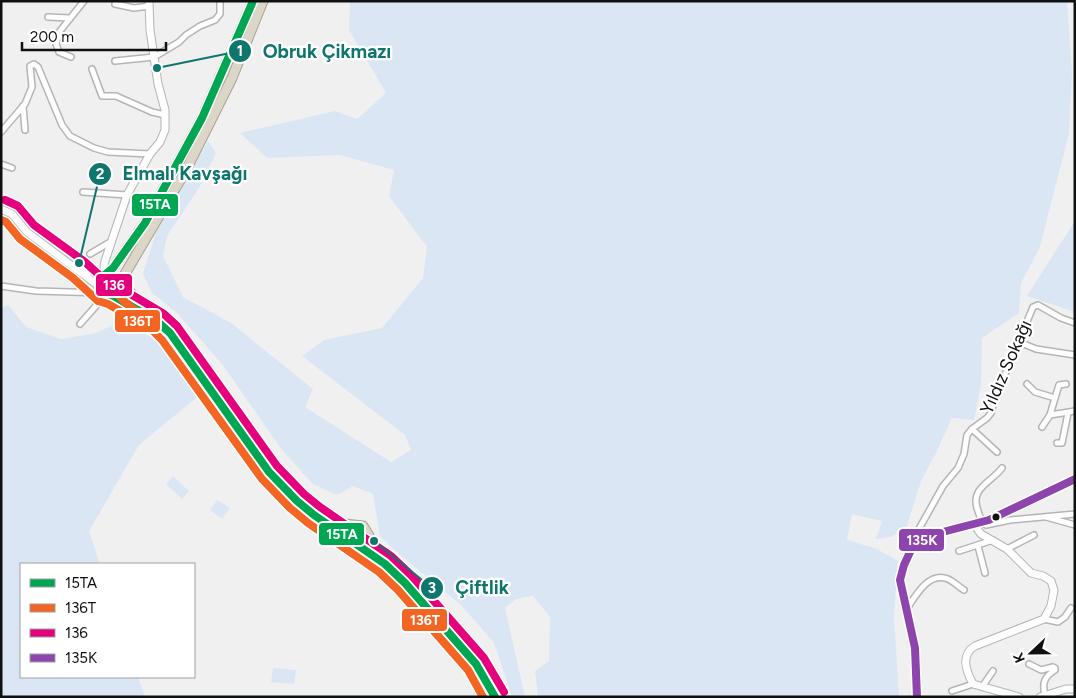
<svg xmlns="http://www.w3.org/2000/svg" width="1076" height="698" font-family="Figtree,sans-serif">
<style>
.green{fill:#dbe6f5}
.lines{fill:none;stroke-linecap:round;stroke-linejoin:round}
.street-casing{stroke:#b5b5b5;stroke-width:8}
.secondary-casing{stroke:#b5b5b5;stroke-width:9}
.highway-casing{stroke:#a7a192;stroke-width:11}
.street{stroke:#fdfdfd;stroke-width:5}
.secondary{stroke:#fdfdfd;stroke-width:7}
.highway{stroke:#dcd6c8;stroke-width:9}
.bus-1-casing{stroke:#fff;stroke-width:11}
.bus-2-casing{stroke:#fff;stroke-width:11}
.bus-3-casing{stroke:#fff;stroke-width:11}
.bus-4-casing{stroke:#fff;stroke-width:11}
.bus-1{stroke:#00a651;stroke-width:8}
.bus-2{stroke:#f26522;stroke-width:8}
.bus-3{stroke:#e5007d;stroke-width:8}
.bus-4{stroke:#8e44ad;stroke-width:8}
.bus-dot{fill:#0f1010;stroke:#fff;stroke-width:2}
.labels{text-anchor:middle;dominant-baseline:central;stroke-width:4.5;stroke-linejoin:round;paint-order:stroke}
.street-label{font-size:18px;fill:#0f1010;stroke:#fff}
.leader{fill:none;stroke:#0f766e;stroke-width:2}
.callout-dot{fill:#0f766e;stroke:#fff;stroke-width:2}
.mark-label{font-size:15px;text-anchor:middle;font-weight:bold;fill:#fff}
.callout-label{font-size:19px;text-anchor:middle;font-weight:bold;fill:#0f766e;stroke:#fff;stroke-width:4.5;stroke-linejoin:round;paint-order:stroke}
.line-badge{stroke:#fff;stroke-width:2}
.badge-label{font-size:14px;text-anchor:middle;font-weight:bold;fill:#fff}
</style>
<rect width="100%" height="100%" fill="#f0f0f0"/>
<!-- green -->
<g class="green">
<path d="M 350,1 L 1067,1 L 1072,73 L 1069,133 L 1040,247 L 1021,283 L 1019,313 L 982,338 L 981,385 L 974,420 L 952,418 L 936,453 L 921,481 L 907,526 L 891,537 L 876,539 L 882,521 L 852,514 L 847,540 L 877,549 L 898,561 L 894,617 L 899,697 L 538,697 L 535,671 L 549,661 L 550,617 L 533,596 L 516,599 L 505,608 L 525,697 L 512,697 L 494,643 L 461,605 L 399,554 L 380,536 L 373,494 L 353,486 L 337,495 L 313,484 L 282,450 L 222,364 L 177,313 L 152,293 L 143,274 L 157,229 L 208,141 L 216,153 L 199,188 L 167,236 L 163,256 L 183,297 L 231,323 L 313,389 L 305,407 L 391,462 L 411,450 L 405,435 L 302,356 L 324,340 L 382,328 L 423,278 L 427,247 L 389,196 L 394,170 L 340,155 L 267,158 L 240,133 L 335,111 L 357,119 L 386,93 L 349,30 Z"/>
<path d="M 1075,221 L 1075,312 L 1027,296 Z"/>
<path d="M 8,305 L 26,327 L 61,339 L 96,333 L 119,322 L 167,344 L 184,365 L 202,393 L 139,445 L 89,531 L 100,564 L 21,564 L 21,677 L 138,677 L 145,697 L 1,697 L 1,308 Z"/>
<path d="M 173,476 L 189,491 L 182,499 L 166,484 Z"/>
<path d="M 217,500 L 230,508 L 222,519 L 210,510 Z"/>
<path d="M 273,668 L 296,670 L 294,684 L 271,682 Z"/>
</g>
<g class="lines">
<defs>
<g id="street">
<path d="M 115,4 L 134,8 L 149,6"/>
<path d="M 48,17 L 70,18"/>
<path d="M 71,57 L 59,52 L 56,44 L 60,31 L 84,1"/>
<path d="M 115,61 L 154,57 L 179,42 L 186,35 L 200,26 L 215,20 L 220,14 L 220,1"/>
<path d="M 92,69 L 102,96 L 116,96 L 152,112 L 165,115"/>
<path d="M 23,106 L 25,130"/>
<path d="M 1,132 L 25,104 L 32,87 L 30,66 L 34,64 L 38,67 L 62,125 L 70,136 L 94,148 L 108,152 L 150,154"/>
<path d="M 1,164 L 12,168"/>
<path d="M 83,192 L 127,195"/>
<path d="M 90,254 L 112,241"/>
<path d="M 1,286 L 36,291 L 104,293"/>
<path d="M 80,324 L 96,306 L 96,294"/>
<path d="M 1019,342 L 1036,349 L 1075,355"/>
<path d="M 1027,384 L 1035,392 L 1055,398 L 1050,415"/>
<path d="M 1055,398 L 1059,385 L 1066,384"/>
<path d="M 216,405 L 250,454 L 283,496 L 312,522 L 384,575 L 480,677"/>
<path d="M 1042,427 L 1050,415 L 1075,411"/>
<path d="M 972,429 L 997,452"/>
<path d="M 1057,443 L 1062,443 L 1068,413"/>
<path d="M 1002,468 C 991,483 969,488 978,511 C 980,517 981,521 986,525 L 1010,520 L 1075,514"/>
<path d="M 1046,517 L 1075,525"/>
<path d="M 901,541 L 911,551"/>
<path d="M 918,542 L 915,536 L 943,486 L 958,468 L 964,454 L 967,435 L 972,429 L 987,418 L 991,413 L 996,393 L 1007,370 L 1033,307 L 1038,305 L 1061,318 L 1075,323"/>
<path d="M 978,546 L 985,573"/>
<path d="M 1007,549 L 1034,535"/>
<path d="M 959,551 L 993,540"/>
<path d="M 906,610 C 915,597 928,571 948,579 C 953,581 959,587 964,590"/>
<path d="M 1044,619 L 1058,622 L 1065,617 L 1071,608"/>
<path d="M 1029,664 L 1041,670 L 1053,667 L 1055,668 L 1055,670 C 1044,677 1042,683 1045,695 L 1048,696"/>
<path d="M 982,687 L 993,671"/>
<path d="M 952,691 L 973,684"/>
</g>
<g id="secondary">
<path d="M 1,209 L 12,214 L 27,232 L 100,287"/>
<path d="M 80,270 L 104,274"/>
<path d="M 106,273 L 104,267 L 105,261 L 127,195 L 150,154 L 160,142 L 165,130 L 165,110 L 158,84 L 150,30 L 149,1"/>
<path d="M 976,524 L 978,530 L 981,534 L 1007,549 L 1031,573 L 1043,576 L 1051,581 L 1054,590 L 1051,606 L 1044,619 L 975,646 C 960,655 966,671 973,684 L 1019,697"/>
<path d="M 917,697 L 915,648 L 900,580 C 903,567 907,551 918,542 C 934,530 958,529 977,524 C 1009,514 1044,494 1075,479"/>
<path d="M 1040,697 L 1066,689 L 1075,689"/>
</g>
<g id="highway">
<path d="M 253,1 L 202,118 L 145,223 L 113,268 L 102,277 L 100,287 L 104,293 L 112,295 L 158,322 L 170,333 L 269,472 L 297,501 L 314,515 L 385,564 L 405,583 L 476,664 L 495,697"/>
<path d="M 122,279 L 186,170 L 232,78 L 263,1"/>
<path d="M 122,283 L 137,300 L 163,315 L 176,327 L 275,467 C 309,505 348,527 388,557 C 409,573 427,594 444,614 C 466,640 492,664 504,697"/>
<path d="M 344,524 L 363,526 L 374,544"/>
</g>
</defs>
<!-- street casing -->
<use href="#street" class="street-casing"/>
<!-- secondary casing -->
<use href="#secondary" class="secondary-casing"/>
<!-- highway casing -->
<use href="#highway" class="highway-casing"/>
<!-- street -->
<use href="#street" class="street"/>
<!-- secondary -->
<use href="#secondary" class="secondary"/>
<!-- highway -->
<use href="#highway" class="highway"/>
<defs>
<path id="bus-1" d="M 253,1 L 202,118 L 145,223 L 113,268 L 102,277 L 100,287 L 104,293 L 112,295 L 158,322 L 170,333 L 269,472 L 297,501 L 314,515 L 385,564 L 405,583 L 476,664 L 495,697"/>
<g id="bus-2">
<path d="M 1,220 L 6,222 L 20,239 L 73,278 L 98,301 L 108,304 L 139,322 L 152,330 L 162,340 L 262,479 L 290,508 L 308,523 L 379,572 L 398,590 L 468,670 L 483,697"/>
<path d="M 106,282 L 111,283 C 117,296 129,307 141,314"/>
</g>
<path id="bus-3" d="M 5,200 L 18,206 L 34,225 L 85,262 L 109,284 L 117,286 L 149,305 L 164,314 L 177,326 L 277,466 L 304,494 L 320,507 L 391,556 L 412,576 L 484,658 L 504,692"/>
<path id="bus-4" d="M 917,697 L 915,648 L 900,580 L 904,565 L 911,550 L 918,542 L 931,535 L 989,520 L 1075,479"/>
</defs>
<!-- bus-1 casing -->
<use href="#bus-1" class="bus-1-casing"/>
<!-- bus-2 casing -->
<use href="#bus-2" class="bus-2-casing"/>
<!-- bus-3 casing -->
<use href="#bus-3" class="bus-3-casing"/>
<!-- bus-4 casing -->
<use href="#bus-4" class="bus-4-casing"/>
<!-- bus-1 -->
<use href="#bus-1" class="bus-1"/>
<!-- bus-2 -->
<use href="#bus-2" class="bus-2"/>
<!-- bus-3 -->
<use href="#bus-3" class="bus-3"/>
<!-- bus-4 -->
<use href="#bus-4" class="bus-4"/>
</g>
<!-- markers -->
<circle class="bus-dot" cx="996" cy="517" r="4.5"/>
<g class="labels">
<!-- street labels -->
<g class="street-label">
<text transform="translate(1006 367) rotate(-66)">Yıldız Sokağı</text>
</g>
</g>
<!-- callouts -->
<path class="leader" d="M157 68L240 51M79 263L100 174M374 541L432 588"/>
<g class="callout-dot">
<circle cx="157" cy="68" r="5"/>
<circle cx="79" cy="263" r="5"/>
<circle cx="374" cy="541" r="5"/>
<circle cx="240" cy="51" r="12"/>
<circle cx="100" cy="174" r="12"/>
<circle cx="432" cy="588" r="12"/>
</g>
<g class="mark-label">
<text x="240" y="56">1</text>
<text x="100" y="179">2</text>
<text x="432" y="593">3</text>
</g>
<g class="callout-label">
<text x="327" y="58">Obruk Çikmazı</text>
<text x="185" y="180">Elmalı Kavşağı</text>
<text x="482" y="594">Çi̇ftli̇k</text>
</g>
<g class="line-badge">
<rect x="131" y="193" width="48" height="24" rx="5" fill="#00a651"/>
<rect x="95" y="273" width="38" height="24" rx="5" fill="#e5007d"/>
<rect x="114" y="309" width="47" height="24" rx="5" fill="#f26522"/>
<rect x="318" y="522" width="47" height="24" rx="5" fill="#00a651"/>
<rect x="898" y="528" width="47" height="24" rx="5" fill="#8e44ad"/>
<rect x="401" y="608" width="47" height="24" rx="5" fill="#f26522"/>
</g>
<g class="badge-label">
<text x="155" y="209">15TA</text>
<text x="114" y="290">136</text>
<text x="138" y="326">136T</text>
<text x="342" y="539">15TA</text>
<text x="922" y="545">135K</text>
<text x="425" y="625">136T</text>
</g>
<!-- border -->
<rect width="1076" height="698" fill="none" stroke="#0f1010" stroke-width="5"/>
<!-- legend -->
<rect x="20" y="563" width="175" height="115" fill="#ffffff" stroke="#9f9f9f"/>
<rect x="30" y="579" width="25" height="8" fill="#00a651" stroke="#9f9f9f"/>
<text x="65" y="588" font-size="15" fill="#0f1010">15TA</text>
<rect x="30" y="604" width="25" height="8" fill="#f26522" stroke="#9f9f9f"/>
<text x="65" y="613" font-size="15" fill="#0f1010">136T</text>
<rect x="30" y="629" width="25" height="8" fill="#e5007d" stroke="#9f9f9f"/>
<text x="65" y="638" font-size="15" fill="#0f1010">136</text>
<rect x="30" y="654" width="25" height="8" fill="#8e44ad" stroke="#9f9f9f"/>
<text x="65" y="663" font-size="15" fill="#0f1010">135K</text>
<!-- north arrow -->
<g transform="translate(1031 653) rotate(248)" stroke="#ffffff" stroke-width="4" paint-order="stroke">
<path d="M0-4L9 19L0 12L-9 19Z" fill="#0f1010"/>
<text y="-8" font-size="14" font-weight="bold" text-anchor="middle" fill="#0f1010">K</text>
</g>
<!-- scale -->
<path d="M22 42v8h144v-8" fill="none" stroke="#0f1010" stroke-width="2.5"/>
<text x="30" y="42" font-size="15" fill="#0f1010" stroke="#ffffff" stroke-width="4" paint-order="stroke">200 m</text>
</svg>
